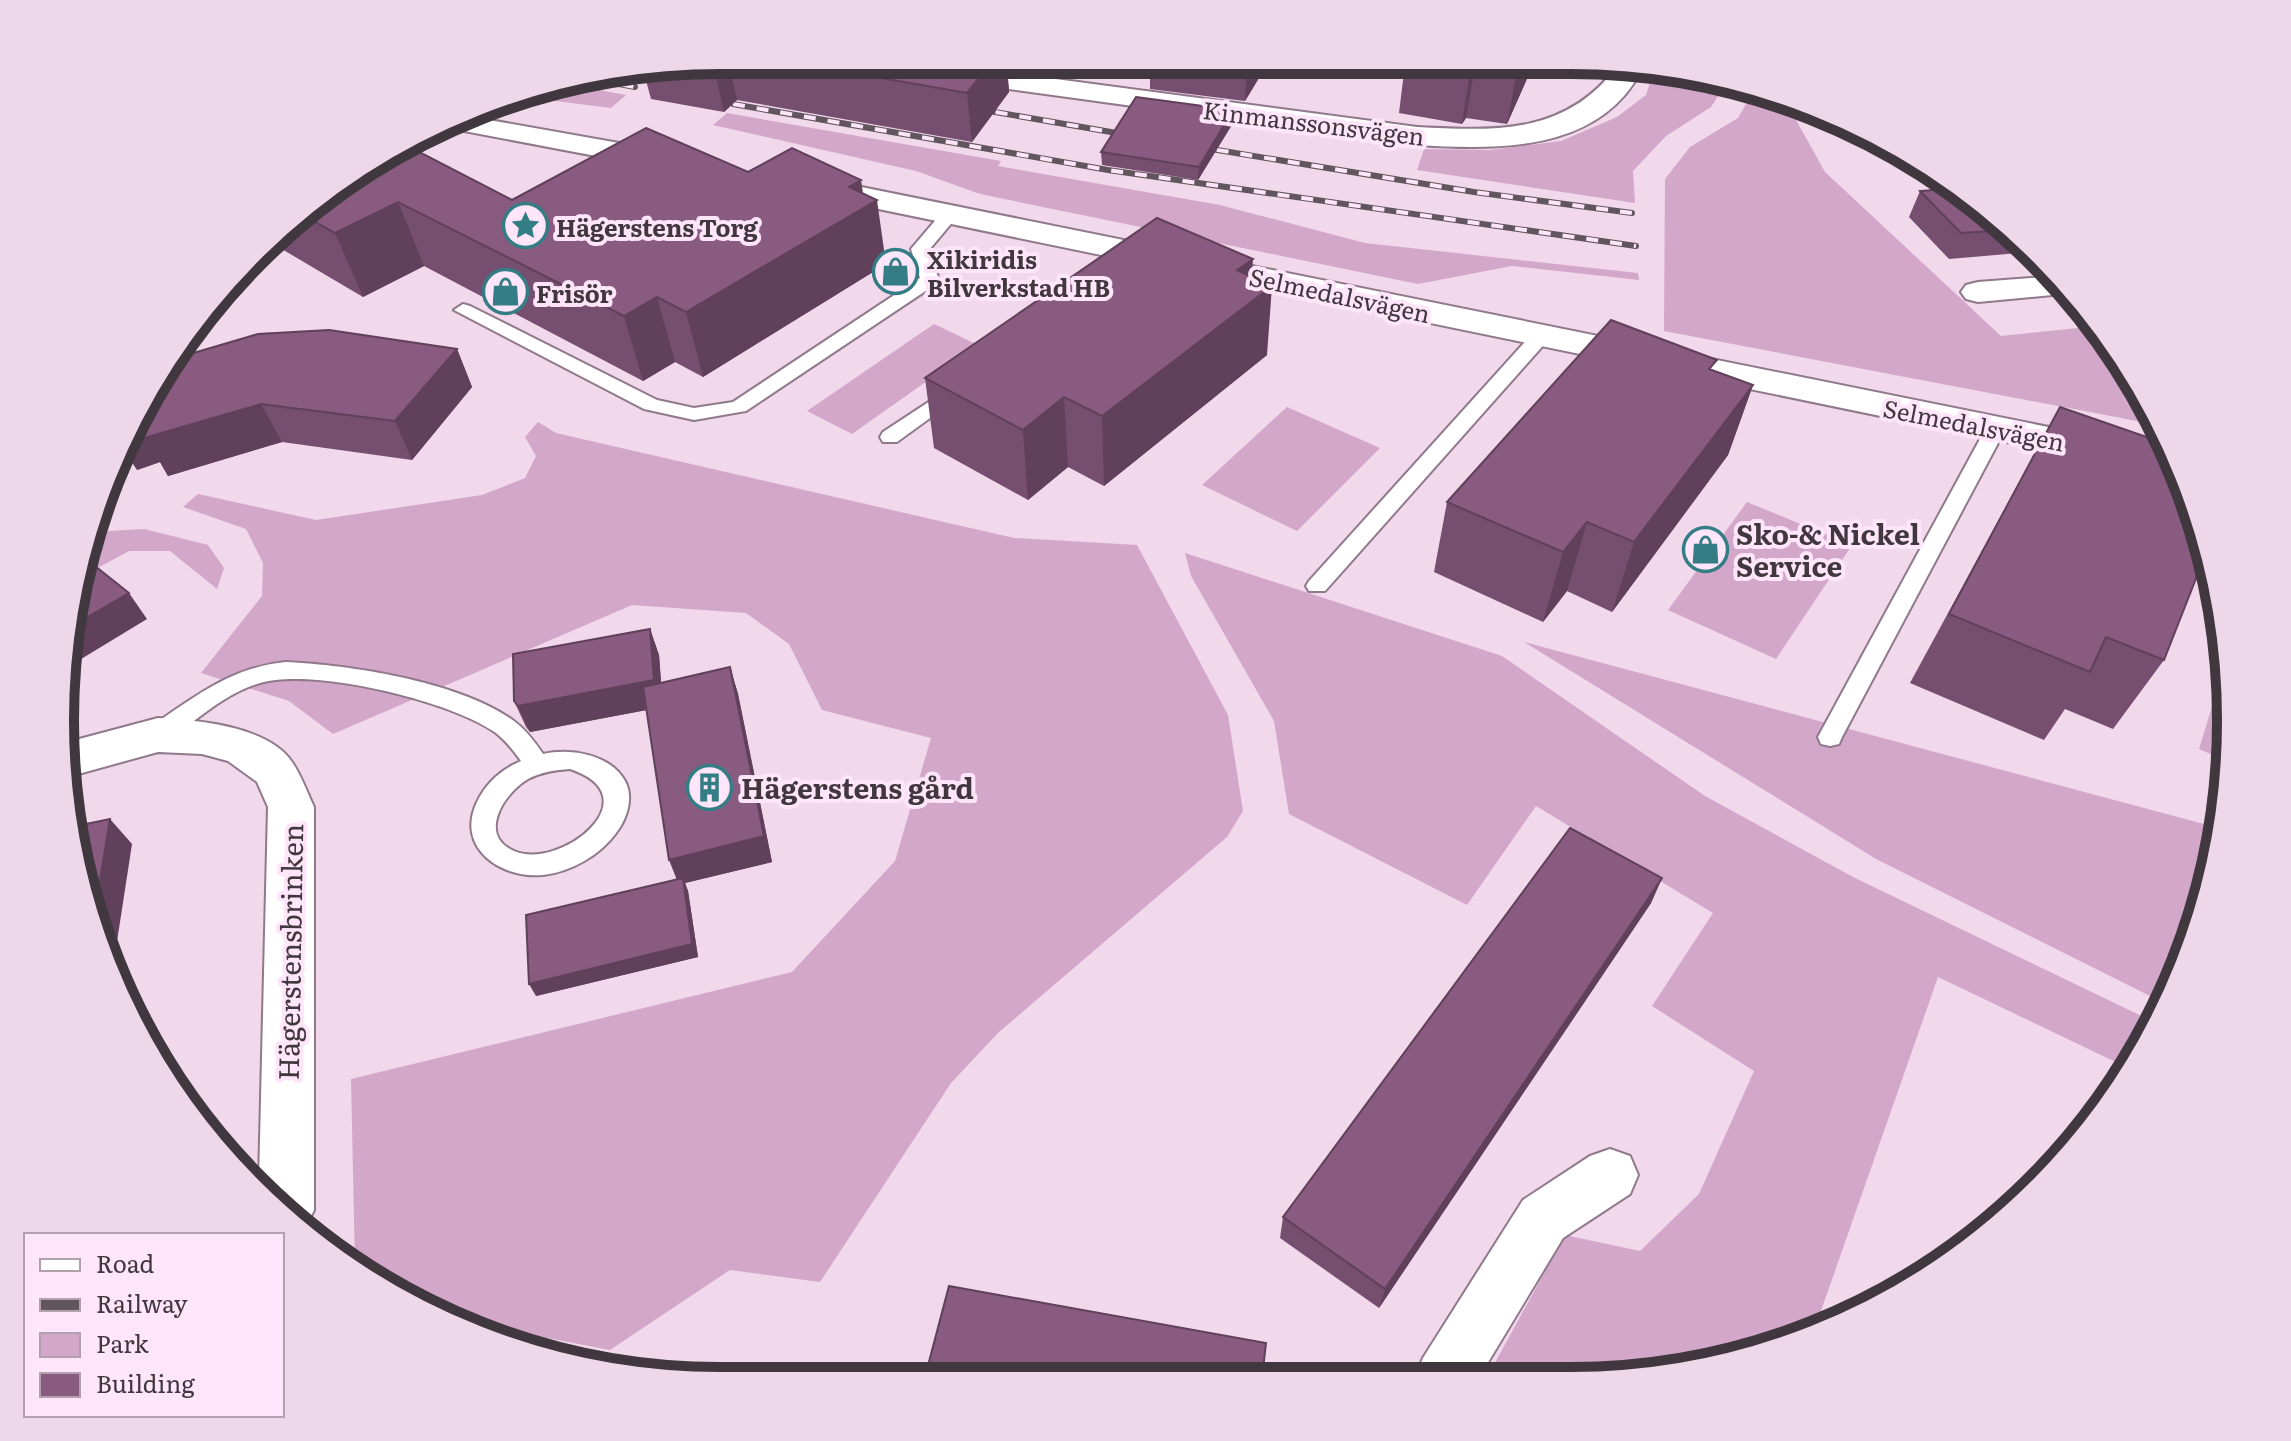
<svg xmlns="http://www.w3.org/2000/svg" width="2291" height="1441" font-family="Literata,serif">
<style>
.green{fill:#d3a7ca}
.lines{fill:none;stroke-linecap:round;stroke-linejoin:round}
.service-casing{stroke:#8f798b;stroke-width:4}
.minor-casing{stroke:#8f798b;stroke-width:4}
.service{fill:#fff;fill-rule:evenodd}
.minor{fill:#fff;fill-rule:evenodd}
.rail-casing{stroke:#61555e;stroke-width:6}
.rail{stroke:#fee5f9;stroke-width:4;stroke-dasharray:12;stroke-linecap:butt}
.wall{fill:#764e6f}
.shaded-wall{fill:#60405a}
.building{fill:#895b81;stroke:#60405a;stroke-width:2}
.labels{text-anchor:middle;dominant-baseline:central;stroke-width:8;stroke-linejoin:round;paint-order:stroke}
.far-street-label{font-size:24px;fill:#41383f;stroke:#fee5f9}
.far-poi-label{font-size:24px;font-weight:bold;fill:#41383f;stroke:#fee5f9;text-anchor:start}
.poi-label{font-size:28px;font-weight:bold;fill:#41383f;stroke:#fee5f9;text-anchor:start}
.street-label{font-size:28px;fill:#41383f;stroke:#fee5f9}
.rim{fill:none;stroke:#41383f;stroke-width:10}
</style>
<rect width="100%" height="100%" fill="#f1d8eb"/>
<!-- green -->
<g class="green">
<path d="M 1655,66 L 1726,84 L 1711,107 L 1666,136 L 1633,171 L 1635,203 L 1417,170 L 1424,149 L 1489,150 L 1561,141 L 1617,117 L 1646,95 Z"/>
<path d="M 572,85 L 626,95 L 611,108 L 508,95 Z"/>
<path d="M 1753,92 L 1785,100 L 1825,172 L 2001,336 L 2097,326 L 2143,391 L 2158,425 L 1664,331 L 1665,179 L 1690,147 L 1738,118 Z"/>
<path d="M 727,113 L 1001,161 L 998,166 L 1220,205 L 1365,243 L 1638,273 L 1639,280 L 1512,266 L 1418,284 L 980,194 L 916,171 L 713,125 Z"/>
<path d="M 934,324 L 978,345 L 852,434 L 807,411 Z"/>
<path d="M 1287,407 L 1380,448 L 1297,531 L 1202,485 Z"/>
<path d="M 538,422 L 556,433 L 1014,538 L 1137,545 L 1228,715 L 1243,811 L 1227,837 L 998,1033 L 951,1083 L 820,1282 L 730,1270 L 610,1350 L 447,1319 L 355,1266 L 351,1079 L 792,972 L 895,861 L 931,738 L 822,710 L 789,644 L 746,613 L 632,605 L 333,734 L 289,701 L 201,673 L 262,596 L 263,563 L 246,529 L 183,507 L 198,494 L 316,520 L 482,495 L 525,478 L 536,456 L 525,437 Z"/>
<path d="M 1747,502 L 1852,545 L 1776,659 L 1668,610 Z"/>
<path d="M 144,529 L 208,545 L 224,568 L 217,589 L 170,551 L 129,551 L 81,577 L 90,532 Z"/>
<path d="M 1185,553 L 1502,656 L 1705,796 L 1853,877 L 2156,1023 L 2128,1068 L 1938,977 L 1815,1328 L 1742,1358 L 1614,1380 L 1486,1379 L 1565,1235 L 1640,1251 L 1699,1194 L 1754,1071 L 1652,1006 L 1713,913 L 1536,806 L 1467,905 L 1289,814 L 1274,721 L 1191,576 Z"/>
<path d="M 1524,642 L 2219,828 L 2208,892 L 2166,1004 L 1876,859 Z"/>
<path d="M 2226,661 L 2229,762 L 2199,749 Z"/>
</g>
<g class="lines">
<defs>
<g id="service">
<path d="M 951,208 L 960,213 L 929,250 L 939,280 L 936,284 L 746,411 L 694,420 L 644,409 L 454,310 L 463,304 L 470,306 L 657,400 L 694,408 L 733,402 L 920,278 L 911,249 L 945,209 Z"/>
<path d="M 1541,330 L 1548,332 L 1550,336 L 1548,340 L 1325,591 L 1309,591 L 1306,586 L 1309,581 L 1534,332 Z"/>
<path d="M 956,384 L 963,386 L 966,390 L 963,394 L 897,442 L 883,442 L 880,437 L 883,432 Z"/>
<path d="M 1996,422 L 2006,428 L 1842,737 L 1839,744 L 1830,746 L 1821,744 L 1818,737 L 1986,428 Z"/>
<path d="M 286,662 C 352,665 460,682 514,721 C 526,730 535,742 543,754 C 570,748 610,754 625,781 C 634,797 627,819 616,833 C 600,855 571,872 543,875 C 501,879 455,848 477,802 C 486,783 502,769 521,761 C 514,751 506,741 496,733 C 452,701 313,667 260,683 C 225,693 195,721 167,742 L 158,744 L 149,742 L 146,735 L 149,728 C 193,698 231,667 286,662 ZM 570,769 C 654,797 560,871 514,851 C 477,835 504,793 528,779 C 541,772 555,770 570,769 Z"/>
</g>
<g id="minor">
<path d="M 1618,65 L 1645,66 C 1638,76 1632,87 1624,96 C 1574,153 1485,149 1417,145 L 972,84 L 962,82 L 958,76 L 962,70 L 972,68 L 1417,127 C 1496,131 1567,135 1618,65 Z"/>
<path d="M 467,116 L 664,151 L 675,154 L 679,160 L 675,166 L 664,169 L 443,127 Z"/>
<path d="M 807,176 L 2103,438 L 2116,442 L 2122,450 L 2116,458 L 2103,462 L 796,192 L 792,185 L 796,178 Z"/>
<path d="M 2057,276 L 2073,293 L 1978,302 L 1966,299 L 1961,292 L 1966,285 L 1978,282 Z"/>
<path d="M 158,718 C 197,720 268,726 292,762 C 301,775 307,792 314,807 L 314,1210 L 304,1230 L 259,1181 L 268,807 L 257,782 L 228,761 L 202,754 L 158,752 L 71,776 L 68,742 Z"/>
<path d="M 1610,1149 L 1630,1156 L 1638,1175 L 1630,1194 L 1563,1238 L 1478,1379 L 1414,1379 L 1423,1358 L 1523,1200 L 1590,1156 Z"/>
</g>
</defs>
<!-- service casing -->
<use href="#service" class="service-casing"/>
<!-- minor casing -->
<use href="#minor" class="minor-casing"/>
<!-- service -->
<use href="#service" class="service"/>
<!-- minor -->
<use href="#minor" class="minor"/>
<defs>
<g id="rail">
<path d="M 598,80 L 635,87"/>
<path d="M 733,104 L 1108,170 L 1636,246"/>
<path d="M 972,108 L 1134,136"/>
<path d="M 1193,146 L 1474,192 L 1632,213"/>
</g>
</defs>
<!-- rail casing -->
<use href="#rail" class="rail-casing"/>
<!-- rail -->
<use href="#rail" class="rail"/>
</g>
<!-- wall -->
<g class="wall">
<path d="M 720,60 L 1031,62 L 1024,72 L 1007,70 L 1009,92 L 972,142 L 737,100 L 724,112 L 651,99 L 644,73 Z"/>
<path d="M 1150,63 L 1268,63 L 1245,101 L 1150,89 Z"/>
<path d="M 1405,64 L 1533,65 L 1507,124 L 1466,118 L 1462,124 L 1399,113 Z"/>
<path d="M 1544,65 L 1596,65 L 1594,73 Z"/>
<path d="M 1233,123 L 1198,180 L 1102,165 L 1101,152 Z"/>
<path d="M 353,172 L 512,200 L 748,172 L 863,194 L 886,264 L 703,377 L 675,362 L 643,381 L 424,266 L 363,297 L 275,245 Z"/>
<path d="M 1920,191 L 1973,197 L 2055,274 L 2039,274 L 2019,253 L 1949,259 L 1909,217 Z"/>
<path d="M 1252,277 L 1267,355 L 1104,486 L 1068,467 L 1028,500 L 934,448 L 925,378 Z"/>
<path d="M 2067,285 L 2093,321 L 2083,322 L 2060,297 Z"/>
<path d="M 457,349 L 472,387 L 412,460 L 282,442 L 168,476 L 160,462 L 137,470 L 176,358 Z"/>
<path d="M 1713,371 L 1753,385 L 1728,455 L 1612,612 L 1567,591 L 1543,622 L 1434,572 L 1447,502 Z"/>
<path d="M 2060,407 L 2164,660 L 2113,729 L 2065,709 L 2044,740 L 1910,683 Z"/>
<path d="M 650,629 L 659,655 L 661,683 L 730,667 L 738,694 L 772,862 L 685,883 L 688,891 L 698,957 L 536,996 L 677,880 L 646,710 L 530,732 L 526,727 L 514,701 Z"/>
<path d="M 1662,878 L 1651,903 L 1379,1308 L 1280,1238 L 1283,1217 Z"/>
</g>
<!-- shaded-wall -->
<g class="shaded-wall">
<path d="M 728,60 L 737,100 L 724,112 L 713,64 L 717,61 Z"/>
<path d="M 992,62 L 1007,62 L 1009,92 L 972,142 L 967,93 Z"/>
<path d="M 1023,62 L 1031,62 L 1024,72 Z"/>
<path d="M 1247,63 L 1268,63 L 1245,101 Z"/>
<path d="M 1473,64 L 1475,65 L 1466,118 L 1462,124 L 1471,66 Z"/>
<path d="M 1519,65 L 1533,65 L 1507,124 L 1518,66 Z"/>
<path d="M 1233,110 L 1233,123 L 1198,180 L 1199,167 Z"/>
<path d="M 861,180 L 865,207 L 877,200 L 886,264 L 703,377 L 686,312 L 849,187 Z"/>
<path d="M 398,202 L 424,266 L 363,297 L 335,233 Z"/>
<path d="M 1253,259 L 1250,303 L 1272,286 L 1267,355 L 1104,486 L 1102,416 L 1237,270 Z"/>
<path d="M 657,297 L 675,362 L 643,381 L 624,316 Z"/>
<path d="M 457,349 L 472,387 L 412,460 L 395,421 Z"/>
<path d="M 1753,385 L 1728,455 L 1612,612 L 1634,542 Z"/>
<path d="M 1064,397 L 1068,467 L 1028,500 L 1023,430 Z"/>
<path d="M 261,404 L 282,442 L 168,476 L 160,462 L 137,470 L 125,452 L 139,426 Z"/>
<path d="M 1587,522 L 1567,591 L 1543,622 L 1563,552 Z"/>
<path d="M 129,593 L 147,619 L 63,670 L 72,626 Z"/>
<path d="M 650,629 L 659,655 L 663,707 L 530,732 L 518,706 Z"/>
<path d="M 730,667 L 738,694 L 772,862 L 685,883 L 688,891 L 698,957 L 536,996 L 529,984 L 679,885 L 669,860 Z"/>
<path d="M 110,819 L 132,844 L 114,961 L 94,917 Z"/>
<path d="M 1662,878 L 1651,903 L 1379,1308 L 1385,1289 Z"/>
</g>
<!-- building -->
<g class="building">
<path d="M 778,60 L 992,62 L 967,93 Z"/>
<path d="M 1136,97 L 1233,110 L 1199,167 L 1101,152 Z"/>
<path d="M 646,128 L 748,172 L 792,148 L 861,180 L 849,187 L 877,200 L 686,312 L 657,297 L 624,316 L 398,202 L 335,233 L 305,216 L 353,172 L 406,145 L 512,200 Z"/>
<path d="M 1958,188 L 1973,197 L 2008,230 L 1961,233 L 1920,191 Z"/>
<path d="M 1157,218 L 1253,259 L 1237,270 L 1272,286 L 1102,416 L 1064,397 L 1023,430 L 925,378 Z"/>
<path d="M 1611,320 L 1717,360 L 1709,369 L 1753,385 L 1634,542 L 1587,522 L 1563,552 L 1447,502 Z"/>
<path d="M 329,330 L 457,349 L 395,421 L 261,404 L 144,438 L 139,426 L 176,358 L 258,334 Z"/>
<path d="M 2060,407 L 2167,444 L 2196,509 L 2206,553 L 2164,660 L 2106,637 L 2090,672 L 1949,614 Z"/>
<path d="M 85,558 L 129,593 L 72,626 Z"/>
<path d="M 650,629 L 654,680 L 518,706 L 514,701 L 513,654 Z"/>
<path d="M 730,667 L 764,836 L 669,860 L 643,687 Z"/>
<path d="M 110,819 L 94,917 L 83,892 L 76,826 Z"/>
<path d="M 1570,828 L 1662,878 L 1385,1289 L 1283,1217 Z"/>
<path d="M 683,878 L 692,944 L 529,984 L 526,915 Z"/>
<path d="M 949,1286 L 1266,1343 L 1262,1378 L 925,1377 Z"/>
</g>
<!-- icons -->
<defs>
<symbol id="sight-ring" viewBox="-11 -11 22 22"><circle r="9.5" fill="#fee5f9" stroke="#357d85" stroke-width="1.5"/><path d="M0-6L1.8-2.2L6-1.7L2.9 1.2L3.7 5.4L0 3.3L-3.7 5.4L-2.9 1.2L-6-1.7L-1.8-2.2Z" fill="#357d85"/></symbol>
<symbol id="shop-ring" viewBox="-11 -11 22 22"><circle r="9.5" fill="#fee5f9" stroke="#357d85" stroke-width="1.5"/><path d="M-5-2.5h2.3a2.7 3.5 0 0 1 5.4 0H5L5.5 6h-11ZM-1.5-2.5h3a1.5 2.3 0 0 0-3 0Z" fill="#357d85"/></symbol>
<symbol id="building-ring" viewBox="-11 -11 22 22"><circle r="9.5" fill="#fee5f9" stroke="#357d85" stroke-width="1.5"/><path d="M-4-6H4V6H1V3H-1V6H-4ZM-2.5-4.3h1.7v1.8h-1.7ZM.8-4.3h1.7v1.8H.8ZM-2.5-1h1.7V.8h-1.7ZM.8-1h1.7V.8H.8Z" fill="#357d85"/></symbol>
</defs>
<g fill-rule="evenodd">
<use href="#sight-ring" x="500" y="200" width="51" height="51"/>
<use href="#shop-ring" x="870" y="246" width="51" height="51"/>
<use href="#shop-ring" x="480" y="266" width="51" height="51"/>
<use href="#shop-ring" x="1680" y="524" width="51" height="51"/>
<use href="#building-ring" x="684" y="762" width="51" height="51"/>
</g>
<g class="labels">
<!-- far-street labels -->
<g class="far-street-label">
<text transform="translate(1314 122) rotate(7)">Kinmanssonsvägen</text>
<text transform="translate(1340 294) rotate(12)">Selmedalsvägen</text>
<text transform="translate(1974 424) rotate(11)">Selmedalsvägen</text>
</g>
<!-- far-poi labels -->
<g class="far-poi-label">
<text x="556" y="226">Hägerstens Torg</text>
<text x="927" y="258">Xikiridis<tspan x="927" dy="28">Bilverkstad HB</tspan></text>
<text x="536" y="292">Frisör</text>
</g>
<!-- poi labels -->
<g class="poi-label">
<text x="1736" y="533">Sko-&amp; Nickel<tspan x="1736" dy="32">Service</tspan></text>
<text x="741" y="787">Hägerstens gård</text>
</g>
<!-- street labels -->
<g class="street-label">
<text transform="translate(289 952) rotate(-89)">Hägerstensbrinken</text>
</g>
</g>
<!-- crop -->
<path d="M0 0H2291V1441H0ZM720 74H1571A646 646 0 0 1 2217 720V721A646 646 0 0 1 1571 1367H720A646 646 0 0 1 74 721V720A646 646 0 0 1 720 74Z" fill="#efd7ea" fill-rule="evenodd"/>
<path class="rim" d="M720 74H1571A646 646 0 0 1 2217 720V721A646 646 0 0 1 1571 1367H720A646 646 0 0 1 74 721V720A646 646 0 0 1 720 74Z"/>
<!-- legend -->
<rect x="24" y="1233" width="260" height="184" fill="#fee5f9" stroke="#b2a0af" stroke-width="2"/>
<rect x="40" y="1259" width="40" height="12" fill="#ffffff" stroke="#b2a0af" stroke-width="2"/>
<text x="96" y="1273" font-size="24" fill="#41383f">Road</text>
<rect x="40" y="1299" width="40" height="12" fill="#61555e" stroke="#b2a0af" stroke-width="2"/>
<text x="96" y="1313" font-size="24" fill="#41383f">Railway</text>
<rect x="40" y="1333" width="40" height="24" fill="#d3a7ca" stroke="#b2a0af" stroke-width="2"/>
<text x="96" y="1353" font-size="24" fill="#41383f">Park</text>
<rect x="40" y="1373" width="40" height="24" fill="#895b81" stroke="#b2a0af" stroke-width="2"/>
<text x="96" y="1393" font-size="24" fill="#41383f">Building</text>
</svg>
